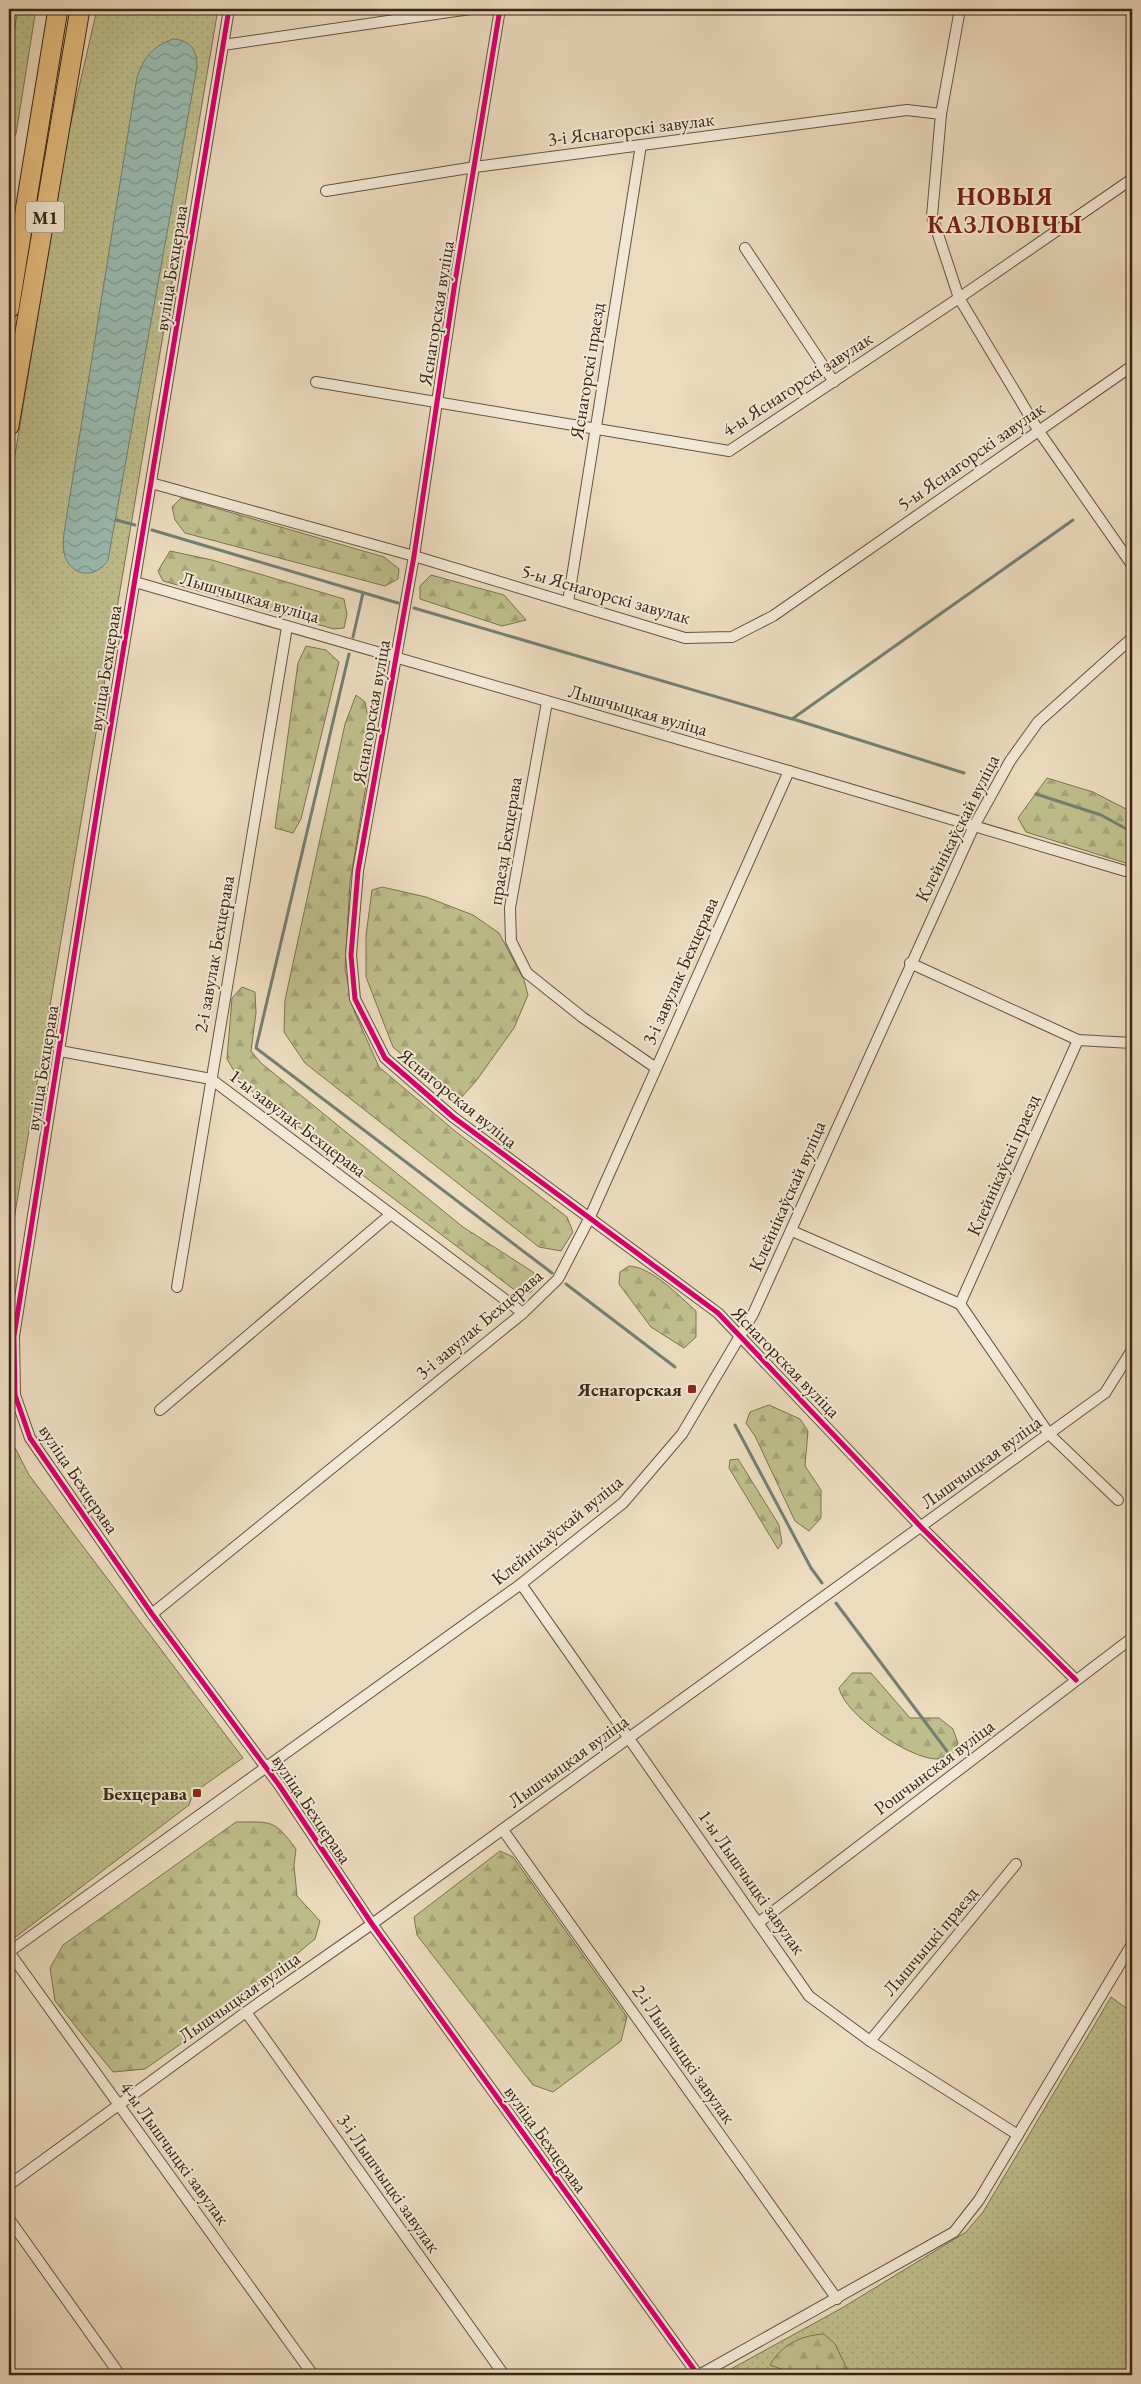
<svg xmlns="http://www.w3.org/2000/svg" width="1141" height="2384" font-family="'EB Garamond',serif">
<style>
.grass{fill:url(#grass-dots);stroke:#7c7252}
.forest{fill:url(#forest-firs);stroke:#7c7252}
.water{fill:url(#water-waves);stroke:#737f73}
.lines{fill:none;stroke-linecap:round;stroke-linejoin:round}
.stream{stroke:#737f73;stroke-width:3}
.street-casing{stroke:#665341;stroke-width:12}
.highway-casing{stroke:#392617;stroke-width:21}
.street{stroke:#f3e8d5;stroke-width:10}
.highway{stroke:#e6be7f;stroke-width:19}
.cycleway-casing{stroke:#f3e8d5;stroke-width:8}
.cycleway{stroke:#d6006c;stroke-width:5}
.poi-dot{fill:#8f2418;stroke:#f3e8d5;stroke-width:2}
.labels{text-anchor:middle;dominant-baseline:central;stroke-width:4;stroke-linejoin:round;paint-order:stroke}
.shield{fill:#f3e8d5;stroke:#716050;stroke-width:1}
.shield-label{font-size:18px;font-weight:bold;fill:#392617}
.street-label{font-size:19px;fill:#392617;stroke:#f3e8d5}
.poi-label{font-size:19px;font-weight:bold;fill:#392617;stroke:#f3e8d5;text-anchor:end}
.district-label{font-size:24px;font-weight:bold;letter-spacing:1px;fill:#7a1f14;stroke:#f3e8d5}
</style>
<defs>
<pattern id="grass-dots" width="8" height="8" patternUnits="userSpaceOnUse" patternTransform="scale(1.25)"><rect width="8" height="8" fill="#bfbe8c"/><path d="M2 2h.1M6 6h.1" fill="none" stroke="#a5a378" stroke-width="1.8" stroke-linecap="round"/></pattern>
<pattern id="forest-firs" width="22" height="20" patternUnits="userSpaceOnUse" patternTransform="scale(1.25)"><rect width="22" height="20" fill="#bfbe8c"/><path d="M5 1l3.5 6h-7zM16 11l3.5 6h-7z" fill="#a5a378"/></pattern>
<pattern id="water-waves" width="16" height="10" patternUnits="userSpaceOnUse" patternTransform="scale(1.25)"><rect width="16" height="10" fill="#99bbb0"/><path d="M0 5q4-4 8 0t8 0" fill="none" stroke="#7e988e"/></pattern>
</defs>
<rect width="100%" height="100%" fill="#ecdbbe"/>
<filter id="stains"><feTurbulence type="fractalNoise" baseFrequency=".004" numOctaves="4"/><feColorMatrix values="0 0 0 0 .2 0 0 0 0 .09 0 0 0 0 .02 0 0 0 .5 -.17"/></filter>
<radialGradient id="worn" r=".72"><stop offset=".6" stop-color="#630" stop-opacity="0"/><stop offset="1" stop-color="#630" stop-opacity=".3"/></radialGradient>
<!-- grass -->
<g class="grass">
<path d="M 18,9 L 36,9 L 16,134 L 9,143 L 9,61 Z"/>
<path d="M 97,9 L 218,9 L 9,1249 L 9,492 L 66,144 Z"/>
<path d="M 9,1436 L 29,1475 L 243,1758 L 193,1793 L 189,1805 L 9,1942 Z"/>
<path d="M 1111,1997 L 1126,2008 L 1132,2009 L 1132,2375 L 720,2375 L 842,2308 L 966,2232 L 983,2212 Z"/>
</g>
<!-- forest -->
<g class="forest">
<path d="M 181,498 L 384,557 L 399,569 L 398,579 L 385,586 L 185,533 L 175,520 L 172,507 Z"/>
<path d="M 170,551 L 212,560 L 344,599 L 347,614 L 344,628 L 334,629 L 163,581 L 158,571 Z"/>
<path d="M 431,575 L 504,595 L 526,620 L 502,626 L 420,599 L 420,586 Z"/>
<path d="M 306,646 L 326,650 L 339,662 L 301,819 L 293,833 L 275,828 L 298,663 Z"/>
<path d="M 356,695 L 365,702 L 373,743 L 350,882 L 345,969 L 355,1013 L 379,1067 L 455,1131 L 567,1217 L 573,1232 L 561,1251 L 539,1247 L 305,1063 L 284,1032 L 285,1000 L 345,724 Z"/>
<path d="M 1047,778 L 1093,792 L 1132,812 L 1132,865 L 1026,832 L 1018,818 Z"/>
<path d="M 382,887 L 426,897 L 473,915 L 499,933 L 524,980 L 528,995 L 514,1028 L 476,1081 L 460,1099 L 449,1096 L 393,1047 L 366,977 L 366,935 L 372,890 Z"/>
<path d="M 242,987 L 255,992 L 256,1013 L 251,1051 L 261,1063 L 463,1227 L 533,1272 L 540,1282 L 530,1293 L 516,1291 L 242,1084 L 227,1059 L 232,998 Z"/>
<path d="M 629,1266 C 652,1267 679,1296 696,1311 L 696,1337 L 684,1348 L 651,1327 L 619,1284 L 620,1272 Z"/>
<path d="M 769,1405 L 800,1419 L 808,1431 L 805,1466 L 821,1490 L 821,1518 L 809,1531 L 795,1521 L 755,1436 L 746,1423 L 750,1412 Z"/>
<path d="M 738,1459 L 779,1525 L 782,1543 L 778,1549 L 729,1468 L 730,1460 Z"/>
<path d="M 852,1673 L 871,1673 L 910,1718 L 939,1718 L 953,1729 L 958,1743 L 954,1752 C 949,1754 941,1759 936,1759 C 908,1758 845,1715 839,1688 Z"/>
<path d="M 236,1822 C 272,1822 274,1819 296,1849 L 294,1865 L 297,1896 L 320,1921 L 315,1939 L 225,2013 L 145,2069 L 113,2072 L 55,2001 L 50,1968 L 63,1945 Z"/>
<path d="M 500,1851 L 513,1857 L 627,2017 L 621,2041 L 553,2092 L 533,2085 L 417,1935 L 414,1917 Z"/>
<path d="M 824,2334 L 835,2344 L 850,2375 L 798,2375 L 770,2365 C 781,2345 802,2335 824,2334 Z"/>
</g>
<!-- water -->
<path class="water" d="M 173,39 C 191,40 197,50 197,67 L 108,560 C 100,574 80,579 69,564 C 62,555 63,543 64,533 L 137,77 C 144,57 153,46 173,39 Z"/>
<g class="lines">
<!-- stream -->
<g class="stream">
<path d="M 116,520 L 135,525"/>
<path d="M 152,530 L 398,603"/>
<path d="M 414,608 L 792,719 L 1073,520"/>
<path d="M 353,637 L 363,593"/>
<path d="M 349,654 L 256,1048 L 552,1273"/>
<path d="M 793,719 L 964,773"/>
<path d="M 1036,794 L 1101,815 L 1132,832"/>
<path d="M 566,1284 L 675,1367"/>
<path d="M 735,1425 L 811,1568 L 822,1583"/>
<path d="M 836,1603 L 947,1751"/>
</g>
<defs>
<g id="street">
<path d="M 229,9 L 100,791 L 14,1336 L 15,1395 L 30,1438 L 152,1614 L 279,1785 L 372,1924 L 698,2375"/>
<path d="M 500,9 L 455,282 L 414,556 L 358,871 L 351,955 L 355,999 L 385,1058 L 453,1117 L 718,1313 L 922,1528 L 1076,1680"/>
<path d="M 960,9 L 941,114 L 932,216 L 959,298 L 1038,430 L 1132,565"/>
<path d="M 223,45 L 470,9"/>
<path d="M 326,191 L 475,167 L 907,110 L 941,114"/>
<path d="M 745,248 L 834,382"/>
<path d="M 316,382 L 729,451 L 959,298 L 1132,179"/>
<path d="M 151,483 L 414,556 L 685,638 L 732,637 L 773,616 L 1132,366"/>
<path d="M 135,582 L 789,771 L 1132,873"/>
<path d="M 568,602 L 641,145"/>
<path d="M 547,702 L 510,908 L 511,941 L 527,973 L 582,1017 L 656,1068"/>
<path d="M 910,963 L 1078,1040 L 1132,1043"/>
<path d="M 60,1051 L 211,1079 L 523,1313"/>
<path d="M 792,1231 L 960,1304 L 1049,1434 L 1118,1500"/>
<path d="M 177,1287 L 287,627"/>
<path d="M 960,1304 L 1078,1040"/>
<path d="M 160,1410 L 391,1214"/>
<path d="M 521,1584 L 809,1996 L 870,2041 L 1018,2135"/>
<path d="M 152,1614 L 523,1313 L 558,1279 L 589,1219 L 789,771"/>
<path d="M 503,1830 L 837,2299"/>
<path d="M 758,1923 L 1132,1638"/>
<path d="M 9,1952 L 521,1584 L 623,1503 L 682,1434 L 753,1314 L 974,826 L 1010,761 L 1038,722 L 1132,638"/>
<path d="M 9,1952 L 313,2375"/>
<path d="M 246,2012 L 504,2375"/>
<path d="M 870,2041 L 1016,1864"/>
<path d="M 9,2185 L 246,2012 L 372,1924 L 1105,1393 L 1132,1350"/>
<path d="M 9,2219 L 120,2375"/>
<path d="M 699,2375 L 954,2232 L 979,2200 L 1132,1944"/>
</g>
<g id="highway">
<path d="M 9,309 L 58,9"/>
<path d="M 9,426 L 80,9"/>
</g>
</defs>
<!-- street casing -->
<use href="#street" class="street-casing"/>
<!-- highway casing -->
<use href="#highway" class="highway-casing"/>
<!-- street -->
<use href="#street" class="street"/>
<!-- highway -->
<use href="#highway" class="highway"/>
<defs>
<g id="cycleway">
<path d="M 229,9 L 100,791 L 14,1336 L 15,1395 L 30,1438 L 152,1614 L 279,1785 L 372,1924 L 698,2375"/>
<path d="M 500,9 L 455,282 L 414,556 L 358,871 L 351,955 L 355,999 L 385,1058 L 453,1117 L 718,1313 L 922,1528 L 1076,1680"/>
</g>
</defs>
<!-- cycleway casing -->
<use href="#cycleway" class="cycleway-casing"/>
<!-- cycleway -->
<use href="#cycleway" class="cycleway"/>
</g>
<!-- markers -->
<g class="poi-dot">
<rect x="687" y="1384" width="10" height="10" rx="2.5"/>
<rect x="192" y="1788" width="10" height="10" rx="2.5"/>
</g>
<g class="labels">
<!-- shield labels -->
<rect class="shield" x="26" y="201.5" width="38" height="31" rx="4"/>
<g class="shield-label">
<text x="45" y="217">М1</text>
</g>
<!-- street labels -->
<g class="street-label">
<text transform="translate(631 129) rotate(-7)">3-і Яснагорскі завулак</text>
<text transform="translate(171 268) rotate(-81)">вуліца Бехцерава</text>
<text transform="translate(436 313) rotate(-81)">Яснагорская вуліца</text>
<text transform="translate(587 371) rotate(-81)">Яснагорскі праезд</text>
<text transform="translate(797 384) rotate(-33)">4-ы Яснагорскі завулак</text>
<text transform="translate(971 456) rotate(-35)">5-ы Яснагорскі завулак</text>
<text transform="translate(606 594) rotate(16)">5-ы Яснагорскі завулак</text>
<text transform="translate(250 597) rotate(16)">Лышчыцкая вуліца</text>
<text transform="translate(105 668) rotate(-81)">вуліца Бехцерава</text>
<text transform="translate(638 710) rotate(16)">Лышчыцкая вуліца</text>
<text transform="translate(371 712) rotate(-80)">Яснагорская вуліца</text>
<text transform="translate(957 828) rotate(-63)">Клейнікаўскай вуліца</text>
<text transform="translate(505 841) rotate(-81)">праезд Бехцерава</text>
<text transform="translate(214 954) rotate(-80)">2-і завулак Бехцерава</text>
<text transform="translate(680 971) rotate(-66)">3-і завулак Бехцерава</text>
<text transform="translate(42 1068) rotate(-81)">вуліца Бехцерава</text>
<text transform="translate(458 1098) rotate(39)">Яснагорская вуліца</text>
<text transform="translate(298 1123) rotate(37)">1-ы завулак Бехцерава</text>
<text transform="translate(1003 1165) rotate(-66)">Клейнікаўскі праезд</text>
<text transform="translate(787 1196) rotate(-66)">Клейнікаўскай вуліца</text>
<text transform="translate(479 1324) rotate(-40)">3-і завулак Бехцерава</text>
<text transform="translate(786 1362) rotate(46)">Яснагорская вуліца</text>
<text transform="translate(981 1462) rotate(-36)">Лышчыцкая вуліца</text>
<text transform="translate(79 1479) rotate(56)">вуліца Бехцерава</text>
<text transform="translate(557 1530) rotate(-39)">Клейнікаўскай вуліца</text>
<text transform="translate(568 1761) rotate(-36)">Лышчыцкая вуліца</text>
<text transform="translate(934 1767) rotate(-37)">Рошчынская вуліца</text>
<text transform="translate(312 1809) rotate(56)">вуліца Бехцерава</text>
<text transform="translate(752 1882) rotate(55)">1-ы Лышчыцкі завулак</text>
<text transform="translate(930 1941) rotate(-50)">Лышчыцкі праезд</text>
<text transform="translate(239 1997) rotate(-35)">Лышчыцкая вуліца</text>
<text transform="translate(684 2054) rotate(55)">2-і Лышчыцкі завулак</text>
<text transform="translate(546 2139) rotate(54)">вуліца Бехцерава</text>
<text transform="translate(175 2153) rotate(54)">4-ы Лышчыцкі завулак</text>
<text transform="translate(389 2183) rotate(55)">3-і Лышчыцкі завулак</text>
</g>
<!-- poi labels -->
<g class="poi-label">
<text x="682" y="1389">Яснагорская</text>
<text x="187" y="1793">Бехцерава</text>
</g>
<!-- district labels -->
<g class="district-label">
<text x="1005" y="196">НОВЫЯ<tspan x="1005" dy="28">КАЗЛОВІЧЫ</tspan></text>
</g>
</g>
<!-- margin -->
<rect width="1141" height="2384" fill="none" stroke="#ecdbbe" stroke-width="30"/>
<rect x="10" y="10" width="1121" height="2364" fill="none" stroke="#392617" stroke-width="2.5"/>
<rect x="15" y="15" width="1111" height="2354" fill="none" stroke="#392617"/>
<rect width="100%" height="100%" filter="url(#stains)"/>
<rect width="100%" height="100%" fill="url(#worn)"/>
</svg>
